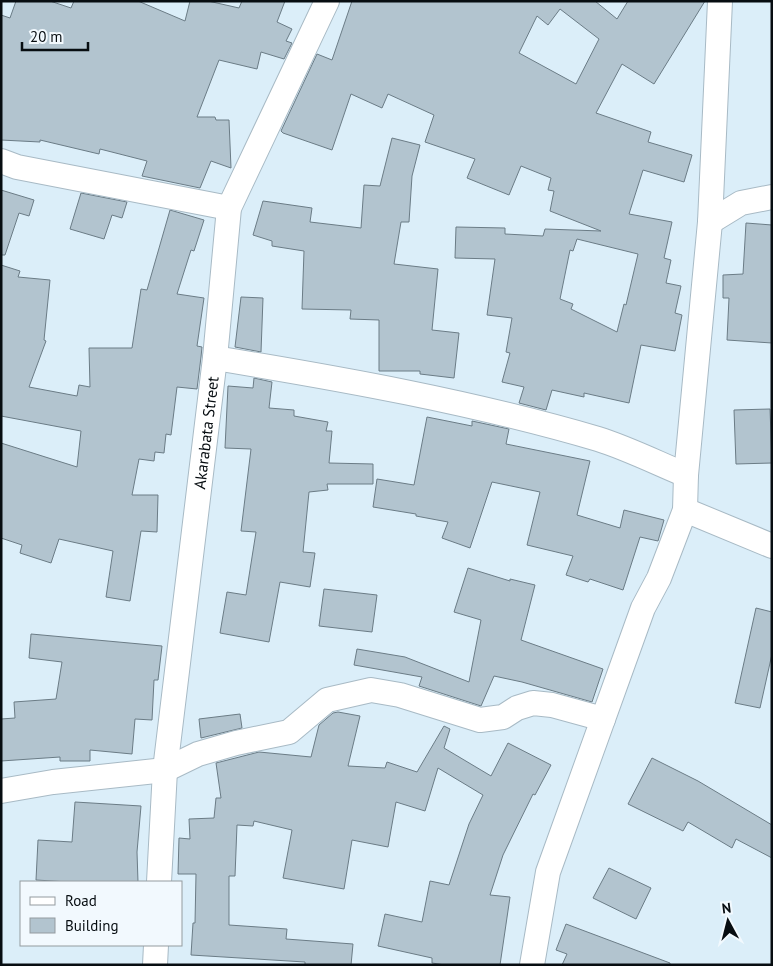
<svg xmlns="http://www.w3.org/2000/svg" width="773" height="966" font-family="'PT Sans',sans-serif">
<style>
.building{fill:#b2c4cf;stroke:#6b7c86;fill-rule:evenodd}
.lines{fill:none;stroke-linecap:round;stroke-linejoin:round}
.minor-casing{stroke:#a8bac5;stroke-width:26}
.minor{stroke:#fff;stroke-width:24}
.labels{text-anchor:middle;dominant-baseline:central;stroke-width:4.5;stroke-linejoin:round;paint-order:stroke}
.street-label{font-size:16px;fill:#070d11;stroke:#f2f9fe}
</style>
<rect width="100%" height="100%" fill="#dbeef9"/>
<!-- building -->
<g class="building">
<path d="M 16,1 L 50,1 L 71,8 L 74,1 L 138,1 L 185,21 L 190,1 L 208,1 L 239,8 L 242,1 L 285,1 L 277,22 L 292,29 L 286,41 L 292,43 L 284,59 L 261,52 L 257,69 L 219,60 L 197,117 L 215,117 L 216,120 L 229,120 L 231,168 L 211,161 L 200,188 L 142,176 L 147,161 L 100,149 L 99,154 L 40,140 L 40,142 L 1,140 L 1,15 L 10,18 Z"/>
<path d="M 352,1 L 595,1 L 617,19 L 628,1 L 705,1 L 654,84 L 622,64 L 596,113 L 651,132 L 648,142 L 692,155 L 684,182 L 643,170 L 629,214 L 672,222 L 664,258 L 671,260 L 666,283 L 681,286 L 675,313 L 682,315 L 675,351 L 641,345 L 629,403 L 584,393 L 584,397 L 552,390 L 546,410 L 519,403 L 524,387 L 502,382 L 510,353 L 506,352 L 512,318 L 487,315 L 495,259 L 455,258 L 456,227 L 505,228 L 505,234 L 543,236 L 545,229 L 601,231 L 550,211 L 554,191 L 548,190 L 551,178 L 521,166 L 509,195 L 467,178 L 475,159 L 425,142 L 434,115 L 388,94 L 382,108 L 351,94 L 332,150 L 283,133 L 281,131 L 317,54 L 332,60 ZM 560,9 L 599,39 L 576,84 L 519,53 L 537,16 L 548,25 ZM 577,239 L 638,254 L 626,305 L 624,304 L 617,332 L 571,309 L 573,304 L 560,299 L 570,250 L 573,251 Z"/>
<path d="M 392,138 L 420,145 L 412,176 L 409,222 L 401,222 L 394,264 L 438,269 L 432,330 L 459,333 L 454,378 L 420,374 L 420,371 L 379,371 L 379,320 L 350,319 L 351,310 L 302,309 L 304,251 L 272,246 L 272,241 L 253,235 L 263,201 L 312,208 L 310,222 L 361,228 L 364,185 L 380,186 Z"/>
<path d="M 1,190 L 34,200 L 29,216 L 19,213 L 5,255 L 1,255 Z"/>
<path d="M 81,193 L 127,202 L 122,218 L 112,215 L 104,239 L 70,229 Z"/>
<path d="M 170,210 L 204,220 L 194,251 L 191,250 L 177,294 L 204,298 L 197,346 L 202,347 L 201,357 L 197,389 L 177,387 L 171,435 L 166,434 L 164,453 L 155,452 L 154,461 L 139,459 L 132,495 L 158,495 L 157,532 L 141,531 L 130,601 L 106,597 L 113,551 L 59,539 L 51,563 L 20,553 L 22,545 L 1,538 L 1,443 L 77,467 L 81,431 L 1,416 L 1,265 L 20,271 L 18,277 L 50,280 L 44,340 L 46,341 L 29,387 L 77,396 L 79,385 L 90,387 L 89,348 L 132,348 L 141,289 L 147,290 Z"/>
<path d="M 746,223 L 772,225 L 772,343 L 727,340 L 729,298 L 723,298 L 723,275 L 743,274 Z"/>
<path d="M 241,297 L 263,298 L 261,352 L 235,347 Z"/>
<path d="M 254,378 L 272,382 L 269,408 L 294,410 L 294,416 L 328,422 L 326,431 L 332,431 L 329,463 L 373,464 L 373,484 L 327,484 L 328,490 L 309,492 L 303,552 L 315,553 L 310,587 L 280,582 L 269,642 L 220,633 L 227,592 L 246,595 L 256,532 L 241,531 L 251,449 L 225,448 L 228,386 L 253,388 Z"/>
<path d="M 770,409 L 772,463 L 736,464 L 734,410 Z"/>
<path d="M 427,417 L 472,426 L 472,421 L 509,429 L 506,444 L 590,461 L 577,515 L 620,528 L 624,510 L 664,520 L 658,541 L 640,537 L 623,590 L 590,579 L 588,582 L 566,575 L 573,556 L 527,545 L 540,492 L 492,482 L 470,548 L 442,538 L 448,522 L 416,516 L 416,514 L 373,507 L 377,479 L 414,485 Z"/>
<path d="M 468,568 L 510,581 L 510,579 L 535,585 L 521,640 L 603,669 L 592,702 L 522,682 L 494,676 L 481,706 L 419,686 L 422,677 L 354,665 L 357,649 L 405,657 L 469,682 L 481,620 L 454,612 Z"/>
<path d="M 324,589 L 377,595 L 372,632 L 319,626 Z"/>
<path d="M 756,608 L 772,612 L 772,654 L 760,708 L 735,703 Z"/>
<path d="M 31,634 L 162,646 L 158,680 L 154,680 L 152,720 L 135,719 L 132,754 L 90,750 L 90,761 L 60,761 L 60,757 L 1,761 L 1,719 L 15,718 L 14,702 L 56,699 L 62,662 L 29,658 Z"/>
<path d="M 338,712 L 360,716 L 348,766 L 385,768 L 387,762 L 417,772 L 444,726 L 450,729 L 444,748 L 491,776 L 508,743 L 551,765 L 535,795 L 533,794 L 503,855 L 490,895 L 510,897 L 500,965 L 445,965 L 432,963 L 432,958 L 378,946 L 385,914 L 422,922 L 430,881 L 449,885 L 469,824 L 483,795 L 438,768 L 425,811 L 396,802 L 388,847 L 352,840 L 344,889 L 283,878 L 292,830 L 254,821 L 253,826 L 237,825 L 235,876 L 229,876 L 229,925 L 287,929 L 286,939 L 353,944 L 351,965 L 305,965 L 305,962 L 191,955 L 193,923 L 195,923 L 196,874 L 178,874 L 179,838 L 190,839 L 189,819 L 214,818 L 216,798 L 221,798 L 216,763 L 259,752 L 311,757 L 319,725 L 333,713 Z"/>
<path d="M 240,714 L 242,728 L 201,738 L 199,719 Z"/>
<path d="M 652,758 L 698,781 L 772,825 L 772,858 L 736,839 L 732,848 L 688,822 L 683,831 L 628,804 Z"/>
<path d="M 75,802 L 141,806 L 137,852 L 138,882 L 69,882 L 36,880 L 38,840 L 72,842 Z"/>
<path d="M 609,868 L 651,888 L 636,919 L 593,898 Z"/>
<path d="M 566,924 L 670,963 L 670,965 L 562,965 L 567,954 L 556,950 Z"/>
</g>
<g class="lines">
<defs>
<g id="minor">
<path d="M 1,161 L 17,167 L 229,208"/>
<path d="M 710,222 L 741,203 L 772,197"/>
<path d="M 215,358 C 343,379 472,402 598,439 C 627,448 657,463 686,475"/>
<path d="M 685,510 L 772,546"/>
<path d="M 1,791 L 53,782 L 165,770 L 198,754 L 236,743 L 289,732 L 327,700 L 371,690 L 400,695 L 480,720 L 503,717 L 517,708 L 533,703 L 552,705 L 603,719"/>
<path id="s1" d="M 159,882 L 165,770 L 215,358 L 229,208 L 327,1"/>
<path d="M 155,965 L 156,945"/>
<path d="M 532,965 L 548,872 L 643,608 L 659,578 L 685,510 L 686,475 L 710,222 L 720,1"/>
</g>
</defs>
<!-- minor casing -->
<use href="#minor" class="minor-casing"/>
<!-- minor -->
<use href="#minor" class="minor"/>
</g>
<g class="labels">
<!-- street labels -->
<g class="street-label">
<text stroke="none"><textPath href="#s1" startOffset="452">Akarabata Street</textPath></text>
</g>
</g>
<!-- border -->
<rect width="773" height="966" fill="none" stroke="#070d11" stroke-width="5"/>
<!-- legend -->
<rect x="20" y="881" width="162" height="65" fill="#f2f9fe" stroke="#949b9f"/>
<rect x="30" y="897" width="25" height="8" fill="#ffffff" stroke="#949b9f"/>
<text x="65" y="906" font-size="15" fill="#070d11">Road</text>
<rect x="30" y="918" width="25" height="15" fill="#b2c4cf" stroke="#949b9f"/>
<text x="65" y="931" font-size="15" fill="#070d11">Building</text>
<!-- north arrow -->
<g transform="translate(728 921) rotate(353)" stroke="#f2f9fe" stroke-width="4" paint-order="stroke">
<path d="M0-4L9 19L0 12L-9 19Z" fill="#070d11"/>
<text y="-8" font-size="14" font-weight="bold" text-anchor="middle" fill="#070d11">N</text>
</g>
<!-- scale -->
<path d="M22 42v8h66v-8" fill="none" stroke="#070d11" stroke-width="2.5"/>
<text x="30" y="42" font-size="15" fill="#070d11" stroke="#f2f9fe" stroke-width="4" paint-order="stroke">20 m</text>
</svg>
